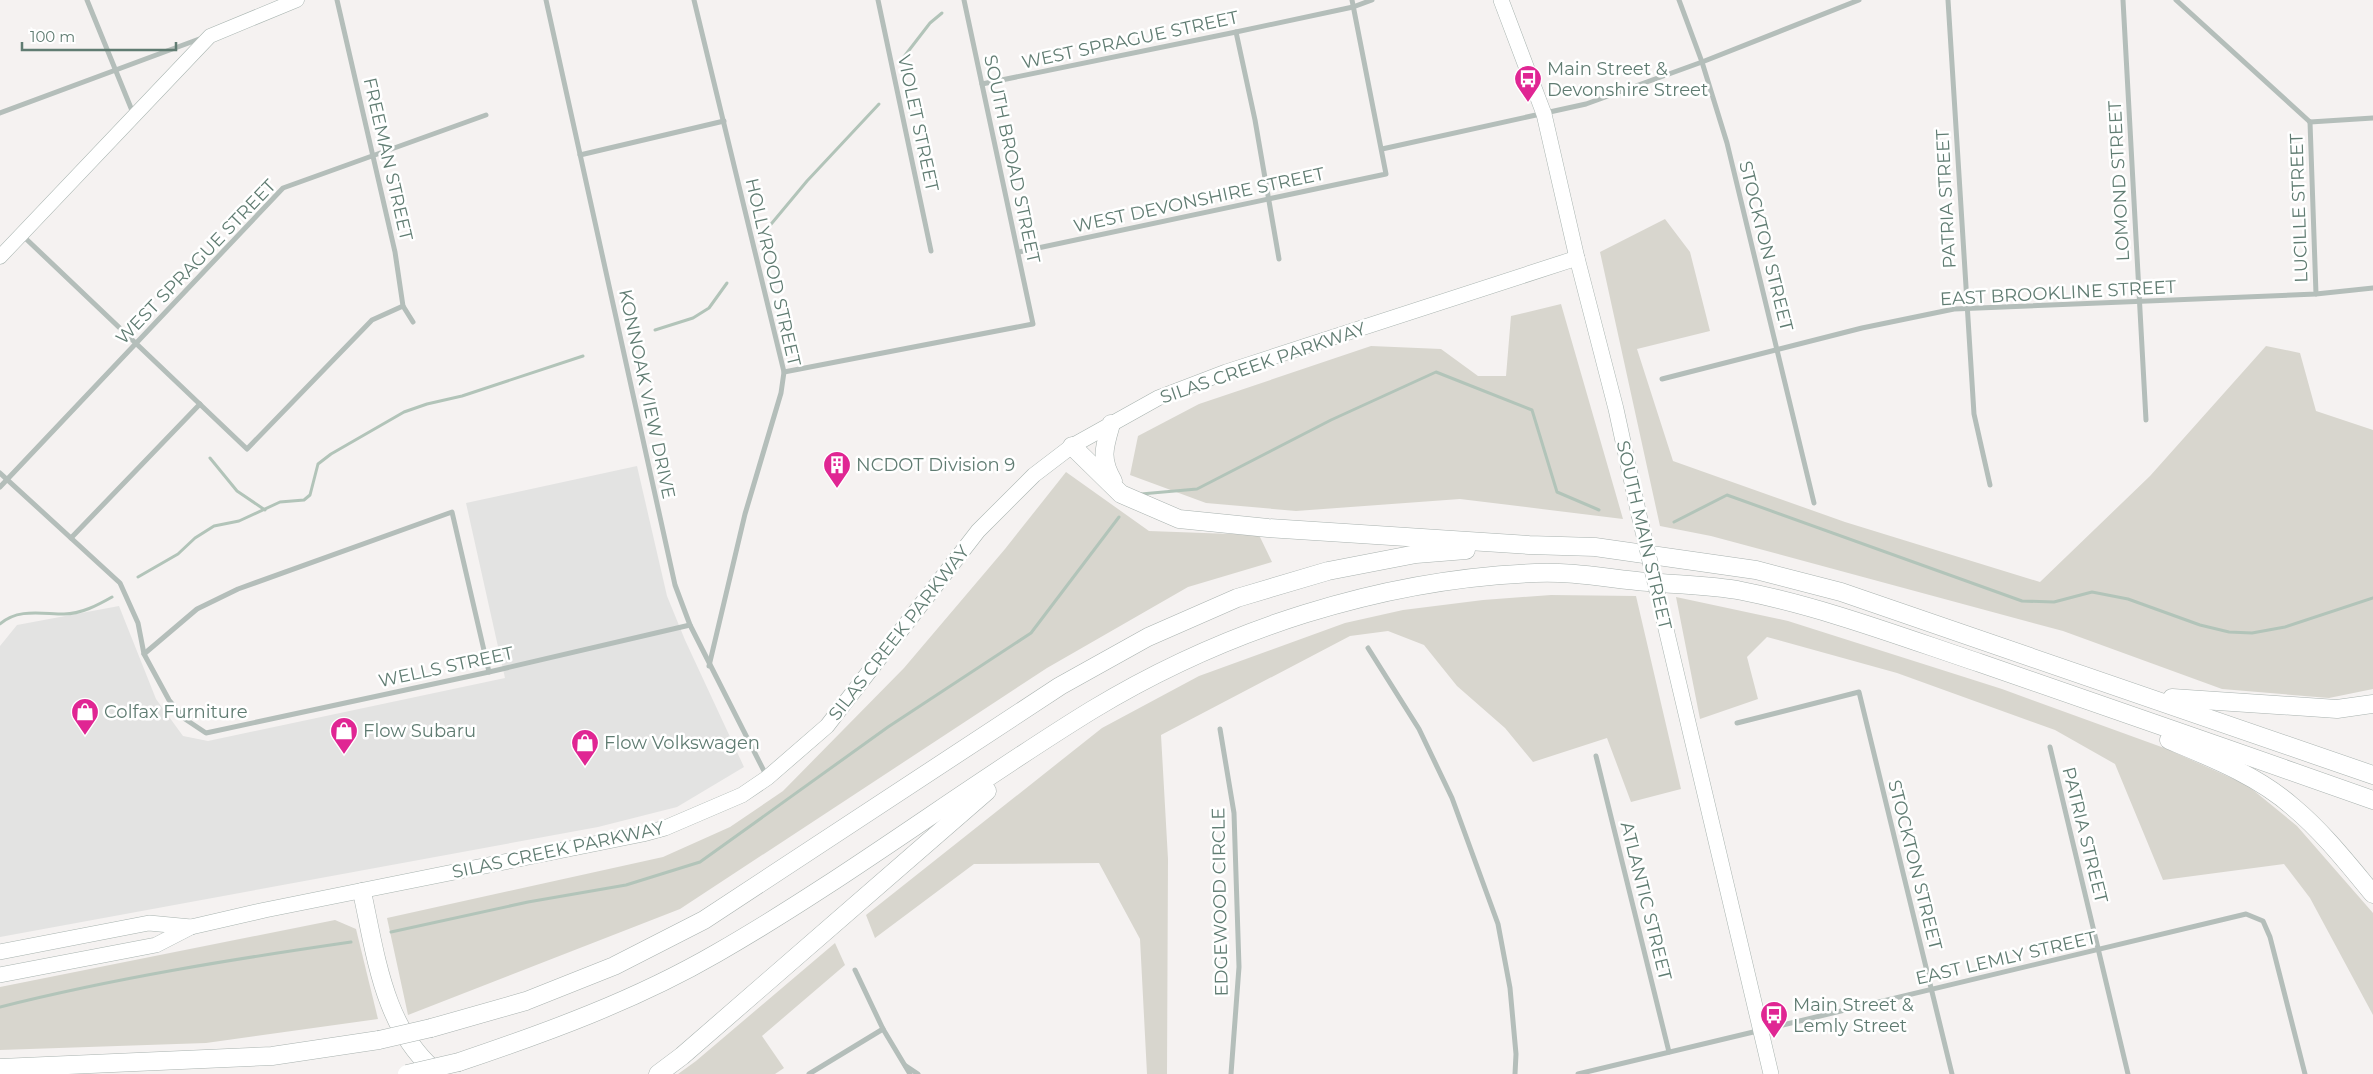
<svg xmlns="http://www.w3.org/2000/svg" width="2373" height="1074" font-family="Montserrat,sans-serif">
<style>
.built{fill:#e3e3e2}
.green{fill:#d8d6ce}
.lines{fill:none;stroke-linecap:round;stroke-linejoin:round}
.stream{stroke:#b2c4b9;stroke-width:3}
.secondary-casing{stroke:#a9b5b1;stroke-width:15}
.primary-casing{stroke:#a8b3af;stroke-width:16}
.highway-casing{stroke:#a9b2af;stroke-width:19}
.street{stroke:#b4beba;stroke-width:5}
.secondary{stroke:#fff;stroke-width:14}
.primary{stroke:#fff;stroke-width:15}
.highway{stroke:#fff;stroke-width:18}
.primary-bridge-casing{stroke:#a8b3af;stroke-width:16;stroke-linecap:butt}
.highway-bridge-casing{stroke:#a9b2af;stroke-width:19;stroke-linecap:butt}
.primary-bridge{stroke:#fff;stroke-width:15}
.highway-bridge{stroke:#fff;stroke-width:18}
.labels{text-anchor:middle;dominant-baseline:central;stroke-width:5;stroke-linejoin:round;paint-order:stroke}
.street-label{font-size:18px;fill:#607c72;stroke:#fff}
.poi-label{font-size:18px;fill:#607c72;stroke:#fff;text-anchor:start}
</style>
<rect width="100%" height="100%" fill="#f5f2f1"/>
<!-- built -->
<path class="built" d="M 637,466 L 667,596 L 685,640 L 744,767 L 677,807 L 598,827 L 0,937 L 0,646 L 17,625 L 119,606 L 156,699 L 183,736 L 208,741 L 505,678 L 466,503 Z"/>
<!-- green -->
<g class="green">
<path d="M 1665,219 L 1690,252 L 1710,331 L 1637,349 L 1673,461 L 1845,522 L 2040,582 L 2150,476 L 2266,346 L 2300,353 L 2316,411 L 2373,430 L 2373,689 L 2329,698 L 2222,689 L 2063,631 L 1711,536 L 1660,526 L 1600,252 Z"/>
<path d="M 1561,304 L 1623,519 L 1460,499 L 1296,511 L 1206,503 L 1130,475 L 1138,436 L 1199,404 L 1371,346 L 1441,349 L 1478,376 L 1506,376 L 1511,316 Z"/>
<path d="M 1066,472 L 1149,531 L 1259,535 L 1272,562 L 1188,587 L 1047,668 L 680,909 L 408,1015 L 387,918 L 663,857 L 730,827 L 783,791 L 904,668 L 1005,549 Z"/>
<path d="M 1551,595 L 1636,596 L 1681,789 L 1631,802 L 1607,738 L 1533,762 L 1505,728 L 1457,686 L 1424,645 L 1388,631 L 1350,636 L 1161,735 L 1168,859 L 1167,1074 L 1147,1074 L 1140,939 L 1099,863 L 974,864 L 875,938 L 866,915 L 1102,728 L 1199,676 L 1345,623 L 1403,610 L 1483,600 Z"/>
<path d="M 1676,597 L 1788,621 L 2002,689 L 2167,749 L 2247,785 L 2297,826 L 2373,913 L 2373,1015 L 2310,898 L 2284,864 L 2163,880 L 2115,764 L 2055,730 L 1897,673 L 1767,637 L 1747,657 L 1758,699 L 1700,719 Z"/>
<path d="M 335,920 L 356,929 L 378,1019 L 206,1043 L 0,1050 L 0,987 Z"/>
<path d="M 835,943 L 845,965 L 762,1036 L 784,1068 L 775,1074 L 678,1074 L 696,1061 Z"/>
</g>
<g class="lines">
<!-- stream -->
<g class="stream">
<path d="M 903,58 L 930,23 L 942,13"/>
<path d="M 767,229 L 807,181 L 879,104"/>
<path d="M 655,330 L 693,318 L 709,308 L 727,283"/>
<path d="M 210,458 L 237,491 L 265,510"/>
<path d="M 1141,494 L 1197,489 L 1331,420 L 1436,372 L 1532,410 L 1557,492 L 1599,510"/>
<path d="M 1674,522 L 1727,495 L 2022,601 L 2054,602 L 2092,592 L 2128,599 L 2200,625 L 2229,632 L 2252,633 L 2285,627 L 2373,598"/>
<path d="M 138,577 L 178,554 L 195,538 L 214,526 L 239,521 L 280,502 L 304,500 L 310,495 L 318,464 L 331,454 L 404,412 L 427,404 L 462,396 L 583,356"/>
<path d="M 0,624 C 18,608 42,614 64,614 C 81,614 98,605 112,597"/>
<path d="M 391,932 L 528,902 L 626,885 L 700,862 L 888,727 L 1031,633 L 1119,517"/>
<path d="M 0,1007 C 115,978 234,959 351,942"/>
</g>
<defs>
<path id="secondary" d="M 0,257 L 210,36 L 297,0"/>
<g id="primary">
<path d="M 1501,0 L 1544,114 L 1577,258 L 1616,409 L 1639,515"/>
<path d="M 1662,612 L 1771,1074"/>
<path d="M 0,952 L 149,923 L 191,927"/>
<path d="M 0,975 L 156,945 L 191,927 L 265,910 L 643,834 L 665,828 L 742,795 L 767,778 L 827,726 L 978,531 L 1034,475 L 1072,446 L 1158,398 L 1226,372 L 1577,258"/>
</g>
<g id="highway">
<path d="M 1111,424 C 1104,448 1100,459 1113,481"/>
<path d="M 1072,446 L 1121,494 L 1179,519 L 1268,528 L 1529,545 L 1595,547 L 1756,570 L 1841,592 L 2373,775"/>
<path d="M 2172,698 L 2337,709 L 2373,704"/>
<path d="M 2169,740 C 2212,758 2258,776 2293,807 C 2323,832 2348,864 2373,894"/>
<path d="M 362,892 C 376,956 384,1031 439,1074"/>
<path d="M 431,1028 L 526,1001 L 614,966 L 704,920 L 1060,686 L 1148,637 L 1237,598 L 1328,571 L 1416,554 L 1466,550"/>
<path d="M 459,1062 C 548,1032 636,1000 717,953 C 846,879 965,788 1092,710 C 1224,630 1380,579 1535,573 C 1572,571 1611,579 1648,582 C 1679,585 1711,585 1742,591 C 1823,607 1902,637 1980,663 C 2112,708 2242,754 2373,800"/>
<path d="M 0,1068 L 272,1056 L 379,1040"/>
<path d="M 658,1074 L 682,1056 L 987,791"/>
</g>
</defs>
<!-- secondary casing -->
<use href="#secondary" class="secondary-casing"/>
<!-- primary casing -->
<use href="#primary" class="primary-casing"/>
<!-- highway casing -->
<use href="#highway" class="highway-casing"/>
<!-- street -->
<g class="street">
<path d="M 87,0 L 133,113"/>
<path d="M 337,0 L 395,252 L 403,306 L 413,322"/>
<path d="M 546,0 L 675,585 L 690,625 L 767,777"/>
<path d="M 694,0 L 784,372 L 781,393 L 745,514 L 709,666"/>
<path d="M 878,0 L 931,251"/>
<path d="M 1679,0 L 1702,62 L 1727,143 L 1814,503"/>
<path d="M 1948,0 L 1974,414 L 1990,485"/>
<path d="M 2123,0 L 2146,420"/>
<path d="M 2176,0 L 2310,122"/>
<path d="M 1236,32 L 1255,120 L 1279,259"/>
<path d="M 982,84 L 1236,32 L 1353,7 L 1372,0"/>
<path d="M 0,113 L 202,38"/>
<path d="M 2310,122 L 2316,294"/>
<path d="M 2310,122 L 2373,118"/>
<path d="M 1382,149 L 1586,104 L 1702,62 L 1859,0"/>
<path d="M 580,155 L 724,121"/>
<path d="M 22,235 L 247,449 L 372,320 L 403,306"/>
<path d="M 1019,252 L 1386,174 L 1352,0"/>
<path d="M 784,372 L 1033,324 L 964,0"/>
<path d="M 1662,379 L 1862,328 L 1954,309 L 2316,294 L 2373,288"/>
<path d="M 0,473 L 120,583 L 138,623 L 144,654 L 169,700 L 185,719 L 206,733 L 489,672 L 690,625"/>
<path d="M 0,487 L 283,188 L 486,115"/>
<path d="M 71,538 L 200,404"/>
<path d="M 1368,648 L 1419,729 L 1452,798 L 1498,924 L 1510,988 L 1516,1054 L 1515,1074"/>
<path d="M 144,654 L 197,609 L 238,589 L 452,512 L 489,672"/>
<path d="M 1737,723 L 1859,692 L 1952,1074"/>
<path d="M 1220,729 L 1234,813 L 1239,967 L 1231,1074"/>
<path d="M 2050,747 L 2128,1074"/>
<path d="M 1596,756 L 1669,1052"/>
<path d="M 855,970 L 883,1029 L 910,1074"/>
<path d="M 906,1066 L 918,1074"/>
<path d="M 809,1074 L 883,1029"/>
<path d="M 1578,1074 L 2246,914 L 2263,921 L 2270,937 L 2305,1074"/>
</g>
<!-- secondary -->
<use href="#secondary" class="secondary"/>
<!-- primary -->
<use href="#primary" class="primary"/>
<!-- highway -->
<use href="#highway" class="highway"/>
<defs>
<path id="primary-bridge" d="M 1639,515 L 1662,612"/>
<g id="highway-bridge">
<path d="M 379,1040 L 431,1028"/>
<path d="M 407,1074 L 459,1062"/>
</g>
</defs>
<!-- primary-bridge casing -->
<use href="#primary-bridge" class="primary-bridge-casing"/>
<!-- highway-bridge casing -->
<use href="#highway-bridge" class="highway-bridge-casing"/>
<!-- primary-bridge -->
<use href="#primary-bridge" class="primary-bridge"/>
<!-- highway-bridge -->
<use href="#highway-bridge" class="highway-bridge"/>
</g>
<!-- icons -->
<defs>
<symbol id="bus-pin" viewBox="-11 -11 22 30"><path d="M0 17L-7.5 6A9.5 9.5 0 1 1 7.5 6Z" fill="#e02693" stroke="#fff"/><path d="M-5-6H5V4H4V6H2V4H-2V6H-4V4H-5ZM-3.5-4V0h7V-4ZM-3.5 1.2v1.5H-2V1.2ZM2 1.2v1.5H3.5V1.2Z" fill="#fff"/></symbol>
<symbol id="building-pin" viewBox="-11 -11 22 30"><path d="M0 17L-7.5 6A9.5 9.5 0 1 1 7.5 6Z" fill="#e02693" stroke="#fff"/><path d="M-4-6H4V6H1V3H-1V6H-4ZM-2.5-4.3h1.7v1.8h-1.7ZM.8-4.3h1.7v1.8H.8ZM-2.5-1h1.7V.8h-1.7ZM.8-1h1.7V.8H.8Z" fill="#fff"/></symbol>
<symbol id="shop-pin" viewBox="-11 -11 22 30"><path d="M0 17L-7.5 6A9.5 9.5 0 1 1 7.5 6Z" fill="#e02693" stroke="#fff"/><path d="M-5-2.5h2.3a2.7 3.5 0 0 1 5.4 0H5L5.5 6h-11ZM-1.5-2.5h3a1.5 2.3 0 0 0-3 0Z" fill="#fff"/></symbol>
</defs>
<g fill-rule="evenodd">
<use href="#bus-pin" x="1512" y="63" width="32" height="43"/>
<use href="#building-pin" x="821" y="449" width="32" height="43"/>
<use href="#shop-pin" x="69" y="696" width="32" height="43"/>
<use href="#shop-pin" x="328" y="715" width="32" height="43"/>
<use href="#shop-pin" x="569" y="727" width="32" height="43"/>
<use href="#bus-pin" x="1758" y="999" width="32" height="43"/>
</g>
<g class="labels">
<!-- street labels -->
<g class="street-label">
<text transform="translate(1130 40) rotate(-12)">WEST SPRAGUE STREET</text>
<text transform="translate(918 123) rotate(78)">VIOLET STREET</text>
<text transform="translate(388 159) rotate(77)">FREEMAN STREET</text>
<text transform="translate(1012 159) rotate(78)">SOUTH BROAD STREET</text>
<text transform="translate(2119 181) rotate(-93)">LOMOND STREET</text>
<text transform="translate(1946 199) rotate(-93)">PATRIA STREET</text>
<text transform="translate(1199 200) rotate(-12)">WEST DEVONSHIRE STREET</text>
<text transform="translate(2299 208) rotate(-92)">LUCILLE STREET</text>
<text transform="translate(1766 246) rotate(76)">STOCKTON STREET</text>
<text transform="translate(196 262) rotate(-46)">WEST SPRAGUE STREET</text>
<text transform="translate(773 272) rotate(77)">HOLLYROOD STREET</text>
<text transform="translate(2058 293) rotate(-3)">EAST BROOKLINE STREET</text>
<text transform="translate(1263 363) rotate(-19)">SILAS CREEK PARKWAY</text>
<text transform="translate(647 394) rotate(78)">KONNOAK VIEW DRIVE</text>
<text transform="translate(1644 535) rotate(77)">SOUTH MAIN STREET</text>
<text transform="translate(899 633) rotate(-52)">SILAS CREEK PARKWAY</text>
<text transform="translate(446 667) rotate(-12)">WELLS STREET</text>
<text transform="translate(2085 835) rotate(76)">PATRIA STREET</text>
<text transform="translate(558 850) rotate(-12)">SILAS CREEK PARKWAY</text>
<text transform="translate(1915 865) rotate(76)">STOCKTON STREET</text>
<text transform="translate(1646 901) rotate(76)">ATLANTIC STREET</text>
<text transform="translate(1220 902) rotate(-91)">EDGEWOOD CIRCLE</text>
<text transform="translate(2006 958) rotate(-13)">EAST LEMLY STREET</text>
</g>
<!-- poi labels -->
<g class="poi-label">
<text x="1547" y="69">Main Street &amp;<tspan x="1547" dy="21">Devonshire Street</tspan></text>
<text x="856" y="465">NCDOT Division 9</text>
<text x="104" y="712">Colfax Furniture</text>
<text x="363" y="731">Flow Subaru</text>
<text x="604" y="743">Flow Volkswagen</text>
<text x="1793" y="1005">Main Street &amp;<tspan x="1793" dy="21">Lemly Street</tspan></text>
</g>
</g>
<!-- scale -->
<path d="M22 42v8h154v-8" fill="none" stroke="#607c72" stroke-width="2.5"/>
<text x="30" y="42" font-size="15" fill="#607c72" stroke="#ffffff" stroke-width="4" paint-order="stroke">100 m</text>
</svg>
